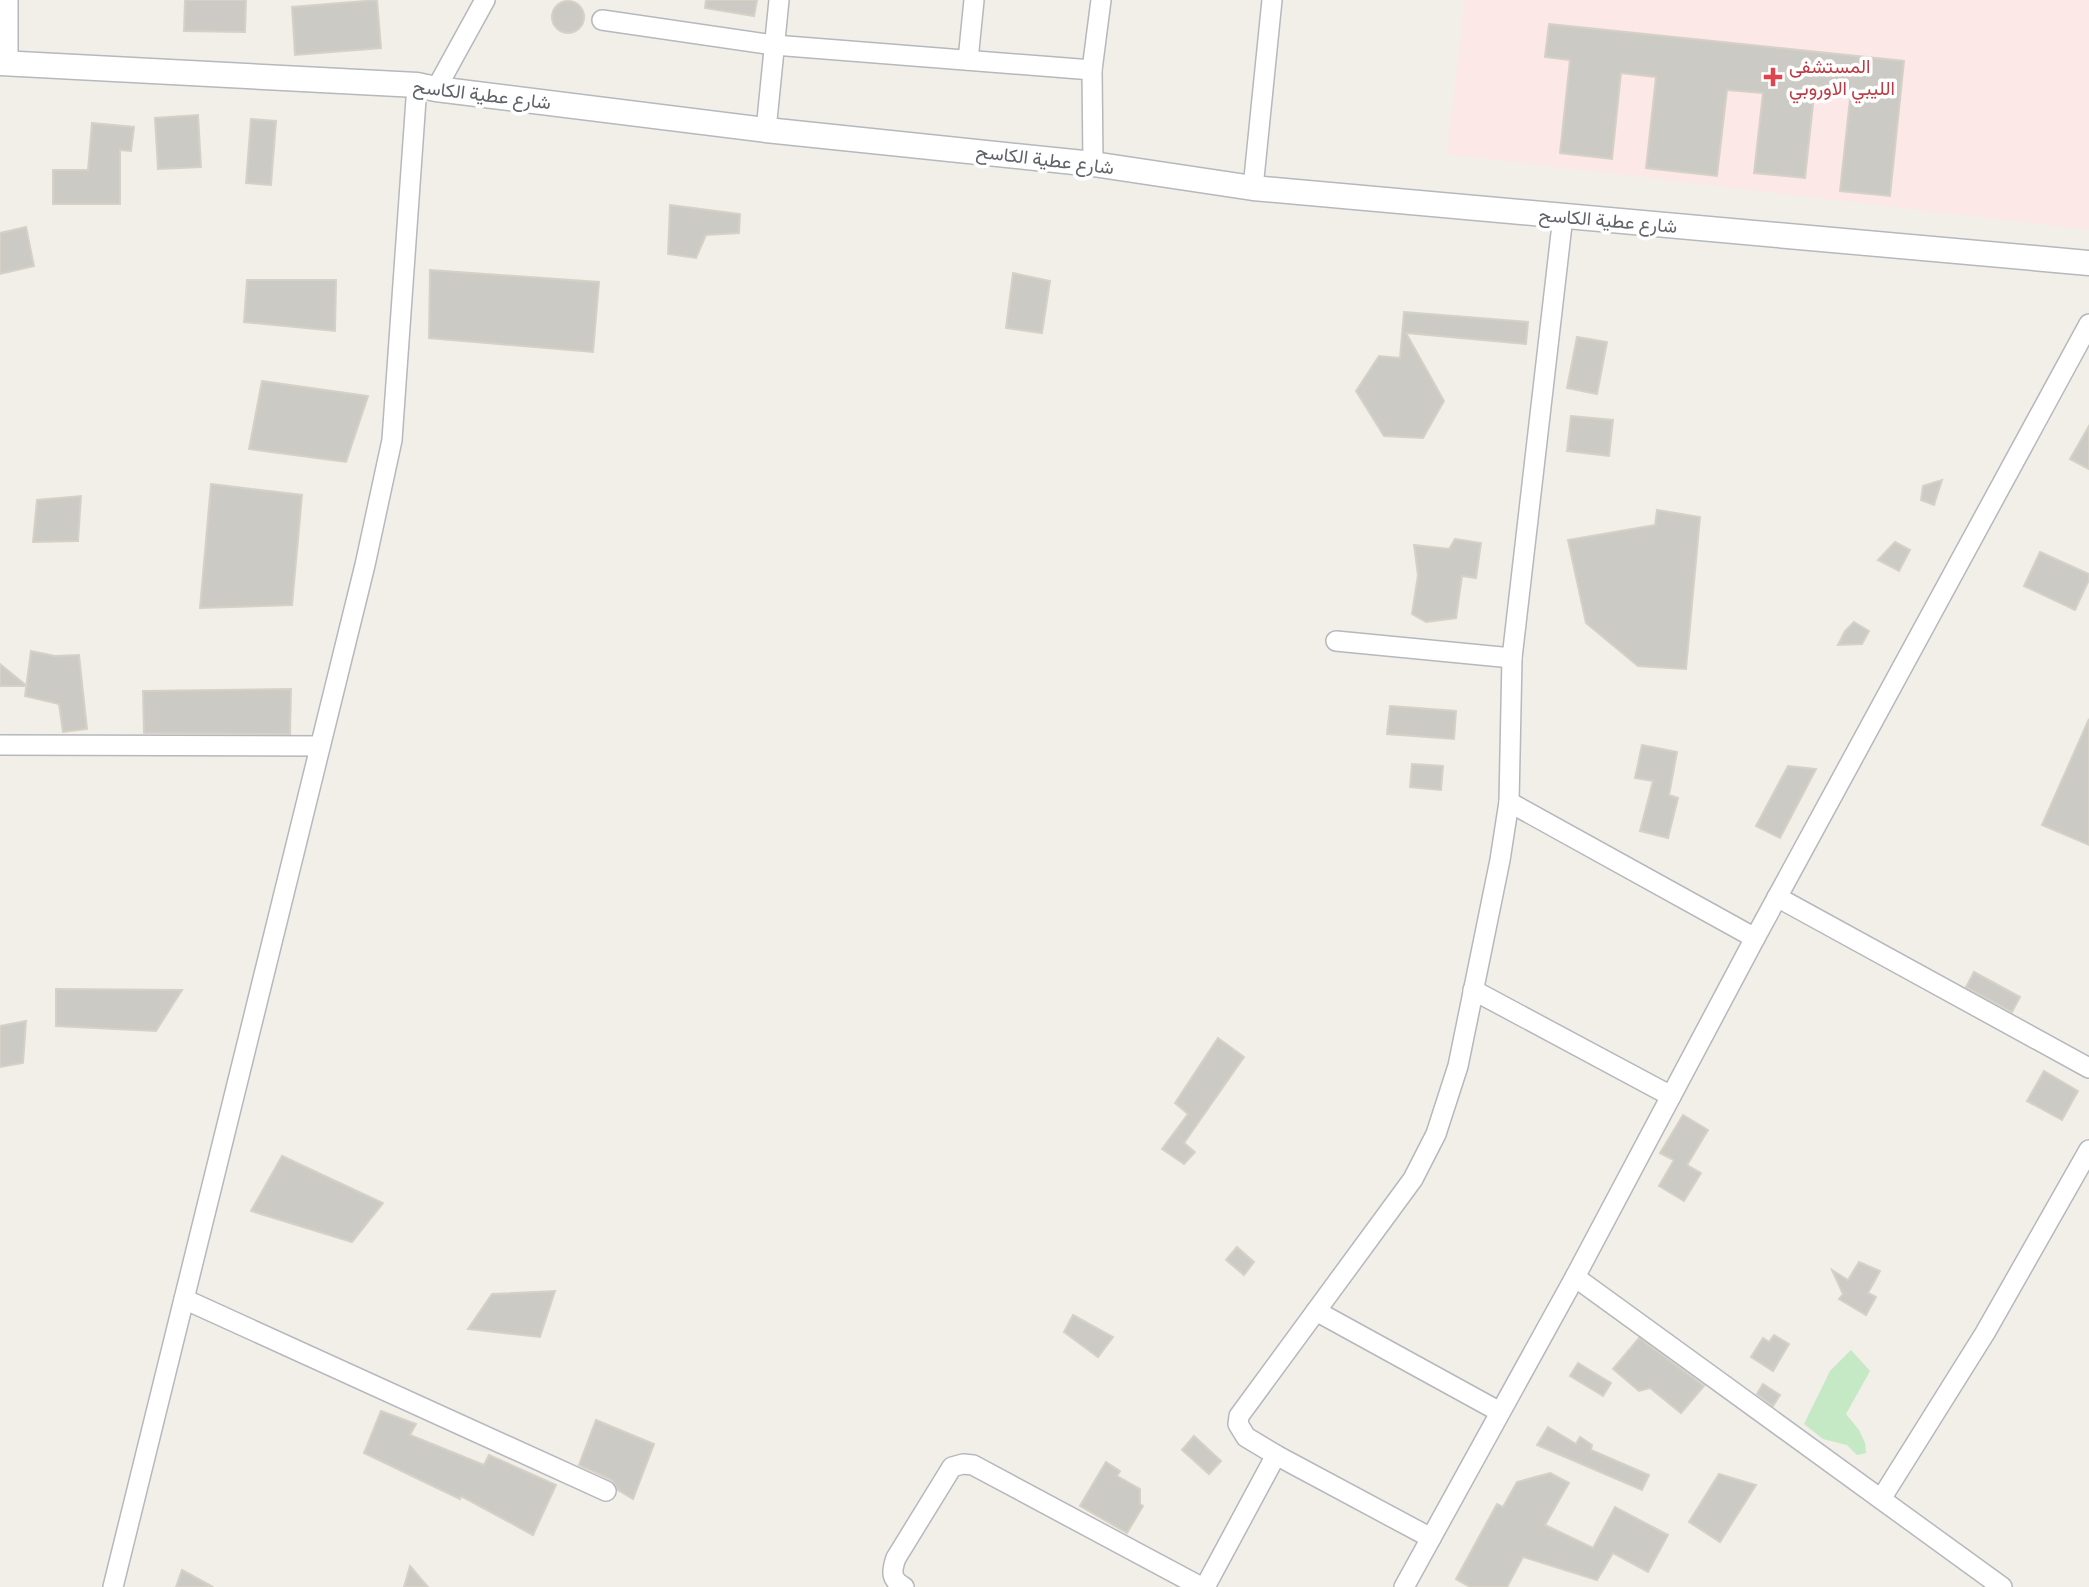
<svg xmlns="http://www.w3.org/2000/svg" width="2089" height="1587" font-family="'Archivo Narrow',Vazirmatn,sans-serif">
<style>
.medical{fill:#fce8e6}
.green{fill:#c5e8c5}
.building{fill:#cccac5;stroke:#d6d1c6;stroke-width:2}
.lines{fill:none;stroke-linecap:round;stroke-linejoin:round}
.minor-casing{stroke:#b5b8bc;stroke-width:22}
.tertiary-casing{stroke:#b5b8bc;stroke-width:27}
.minor{stroke:#fff;stroke-width:19}
.tertiary{stroke:#fff;stroke-width:24}
.health-dot{fill:#e0444e;stroke:#fff;stroke-width:2.5}
.labels{text-anchor:middle;dominant-baseline:central;stroke-width:7;stroke-linejoin:round;paint-order:stroke}
.health-label{font-size:19px;fill:#be3a42;stroke:#fff;text-anchor:start}
.street-label{font-size:19px;fill:#5f6368;stroke:#fff}
</style>
<rect width="100%" height="100%" fill="#f1efe8"/>
<!-- medical -->
<path class="medical" d="M 1465,0 L 2089,0 L 2089,230 L 1447,154 Z"/>
<!-- green -->
<path class="green" d="M 1851,1350 L 1870,1371 L 1846,1414 L 1859,1430 L 1865,1443 L 1866,1453 L 1857,1455 L 1847,1445 L 1823,1439 L 1804,1424 L 1830,1371 Z"/>
<!-- building -->
<g class="building">
<path d="M 185,0 L 246,0 L 245,32 L 184,31 Z"/>
<path d="M 377,0 L 381,48 L 295,55 L 292,7 Z"/>
<path d="M 706,0 L 757,0 L 754,16 L 705,8 Z"/>
<circle cx="568" cy="17" r="16"/>
<path d="M 1549,24 L 1904,61 L 1890,196 L 1840,191 L 1851,90 L 1815,86 L 1805,178 L 1754,173 L 1763,93 L 1727,90 L 1717,176 L 1646,168 L 1656,77 L 1621,73 L 1612,159 L 1560,153 L 1570,60 L 1545,57 Z"/>
<path d="M 198,115 L 201,167 L 158,169 L 155,118 Z"/>
<path d="M 251,119 L 276,121 L 271,185 L 246,183 Z"/>
<path d="M 92,123 L 134,127 L 131,151 L 120,150 L 120,204 L 53,204 L 53,170 L 88,170 Z"/>
<path d="M 670,205 L 740,214 L 739,233 L 706,235 L 696,258 L 668,254 Z"/>
<path d="M 26,227 L 34,266 L 0,274 L 0,233 Z"/>
<path d="M 430,270 L 599,282 L 593,352 L 429,338 Z"/>
<path d="M 1013,273 L 1050,281 L 1042,333 L 1006,328 Z"/>
<path d="M 247,280 L 336,280 L 335,331 L 244,322 Z"/>
<path d="M 1404,312 L 1528,322 L 1526,344 L 1406,333 L 1444,401 L 1423,438 L 1384,436 L 1356,391 L 1379,356 L 1400,358 Z"/>
<path d="M 1577,337 L 1607,342 L 1597,394 L 1567,388 Z"/>
<path d="M 262,381 L 368,396 L 346,462 L 249,449 Z"/>
<path d="M 1571,416 L 1613,420 L 1609,456 L 1567,451 Z"/>
<path d="M 2089,426 L 2089,469 L 2070,459 Z"/>
<path d="M 1942,480 L 1934,505 L 1921,500 L 1923,486 Z"/>
<path d="M 211,484 L 302,495 L 292,605 L 200,608 Z"/>
<path d="M 81,496 L 78,541 L 33,542 L 37,500 Z"/>
<path d="M 1657,510 L 1700,517 L 1686,669 L 1638,666 L 1586,623 L 1568,540 L 1655,525 Z"/>
<path d="M 1455,539 L 1481,543 L 1476,578 L 1462,576 L 1456,618 L 1426,622 L 1412,614 L 1418,575 L 1414,545 L 1449,549 Z"/>
<path d="M 1895,542 L 1910,550 L 1899,571 L 1878,560 Z"/>
<path d="M 2040,552 L 2089,574 L 2089,580 L 2075,610 L 2024,586 Z"/>
<path d="M 1854,622 L 1869,631 L 1862,644 L 1838,645 L 1845,631 Z"/>
<path d="M 31,651 L 55,656 L 79,655 L 87,729 L 63,732 L 59,704 L 25,696 Z"/>
<path d="M 0,664 L 27,686 L 0,686 Z"/>
<path d="M 291,689 L 290,734 L 144,733 L 143,691 Z"/>
<path d="M 1390,706 L 1456,711 L 1454,739 L 1387,734 Z"/>
<path d="M 2089,719 L 2089,845 L 2042,825 Z"/>
<path d="M 1642,745 L 1677,752 L 1669,795 L 1678,798 L 1668,838 L 1640,831 L 1653,781 L 1635,778 Z"/>
<path d="M 1412,764 L 1443,766 L 1441,790 L 1410,787 Z"/>
<path d="M 1788,766 L 1816,769 L 1780,838 L 1756,826 Z"/>
<path d="M 1974,972 L 2020,997 L 2012,1012 L 1966,987 Z"/>
<path d="M 56,989 L 182,990 L 156,1031 L 56,1026 Z"/>
<path d="M 26,1021 L 23,1063 L 0,1067 L 0,1026 Z"/>
<path d="M 1218,1038 L 1244,1057 L 1184,1143 L 1195,1152 L 1184,1164 L 1162,1149 L 1188,1114 L 1175,1103 Z"/>
<path d="M 2044,1071 L 2078,1091 L 2062,1120 L 2027,1101 Z"/>
<path d="M 1683,1115 L 1708,1130 L 1687,1165 L 1701,1173 L 1684,1201 L 1659,1186 L 1674,1160 L 1660,1153 Z"/>
<path d="M 282,1156 L 383,1203 L 352,1242 L 251,1211 Z"/>
<path d="M 1237,1247 L 1254,1262 L 1244,1275 L 1226,1260 Z"/>
<path d="M 1859,1262 L 1880,1271 L 1868,1293 L 1876,1297 L 1866,1315 L 1839,1299 L 1843,1294 L 1832,1270 L 1848,1280 Z"/>
<path d="M 555,1291 L 540,1337 L 468,1329 L 492,1294 Z"/>
<path d="M 1073,1315 L 1113,1337 L 1098,1357 L 1064,1332 Z"/>
<path d="M 1774,1335 L 1789,1344 L 1773,1371 L 1751,1357 L 1763,1338 L 1769,1342 Z"/>
<path d="M 1639,1338 L 1704,1386 L 1681,1413 L 1650,1388 L 1639,1391 L 1613,1369 Z"/>
<path d="M 1578,1363 L 1611,1383 L 1603,1396 L 1570,1376 Z"/>
<path d="M 1763,1384 L 1780,1395 L 1773,1406 L 1757,1394 Z"/>
<path d="M 381,1411 L 416,1424 L 410,1435 L 484,1465 L 489,1455 L 556,1485 L 533,1535 L 461,1496 L 460,1499 L 364,1453 Z"/>
<path d="M 596,1420 L 654,1444 L 633,1499 L 618,1490 L 612,1480 L 579,1465 Z"/>
<path d="M 1548,1427 L 1576,1444 L 1580,1437 L 1592,1445 L 1591,1450 L 1649,1475 L 1642,1490 L 1537,1445 Z"/>
<path d="M 1194,1436 L 1221,1461 L 1209,1474 L 1182,1450 Z"/>
<path d="M 1106,1462 L 1120,1471 L 1117,1476 L 1140,1489 L 1140,1504 L 1143,1506 L 1127,1533 L 1080,1506 Z"/>
<path d="M 1550,1473 L 1569,1483 L 1545,1525 L 1593,1548 L 1615,1507 L 1668,1535 L 1648,1572 L 1613,1553 L 1597,1580 L 1523,1557 L 1507,1587 L 1470,1587 L 1456,1579 L 1497,1504 L 1503,1507 L 1517,1482 Z"/>
<path d="M 1719,1474 L 1756,1485 L 1720,1542 L 1689,1522 Z"/>
<path d="M 410,1566 L 428,1587 L 404,1587 Z"/>
<path d="M 182,1570 L 213,1587 L 176,1587 Z"/>
</g>
<g class="lines">
<defs>
<g id="minor">
<path d="M 602,20 L 774,45 L 1092,70"/>
<path d="M 968,60 L 974,0"/>
<path d="M 8,64 L 8,0"/>
<path d="M 436,89 L 485,0"/>
<path d="M 766,130 L 779,0"/>
<path d="M 1093,164 L 1092,70 L 1101,0"/>
<path d="M 1253,188 L 1272,0"/>
<path d="M 1336,641 L 1512,658 L 1563,216"/>
<path d="M 0,745 L 320,746"/>
<path d="M 1509,802 L 1755,938"/>
<path d="M 1777,897 L 2089,1068"/>
<path d="M 1473,990 L 1671,1096"/>
<path d="M 1575,1277 L 2002,1587"/>
<path d="M 184,1299 L 606,1491"/>
<path d="M 1316,1311 L 1500,1412"/>
<path d="M 1881,1499 L 1985,1333 L 2089,1150"/>
<path d="M 1431,1538 L 1276,1455 L 1246,1437 L 1238,1424 L 1239,1416 L 1413,1179 L 1436,1134 L 1458,1066 L 1500,860 L 1509,802 L 1512,658"/>
<path d="M 113,1587 L 365,565 L 392,440 L 417,85"/>
<path d="M 904,1587 C 891,1580 891,1572 896,1558 L 952,1467 L 963,1464 L 973,1465 L 1201,1587"/>
<path d="M 1205,1587 L 1276,1455"/>
<path d="M 1404,1587 L 1575,1277 L 1755,938 L 2089,324"/>
</g>
<path id="tertiary" d="M 0,63 L 417,85 L 436,89 L 766,130 L 1093,164 L 1253,188 L 2089,263"/>
</defs>
<!-- minor casing -->
<use href="#minor" class="minor-casing"/>
<!-- tertiary casing -->
<use href="#tertiary" class="tertiary-casing"/>
<!-- minor -->
<use href="#minor" class="minor"/>
<!-- tertiary -->
<use href="#tertiary" class="tertiary"/>
</g>
<!-- markers -->
<path class="health-dot" d="M1769.5 66.5h7v7h7v7h-7v7h-7v-7h-7v-7h7z"/>
<g class="labels">
<!-- health labels -->
<g class="health-label">
<text x="1789" y="66">المستشفی<tspan x="1789" dy="22">الليبي الاوروبي</tspan></text>
</g>
<!-- street labels -->
<g class="street-label">
<text transform="translate(482 94) rotate(7)">شارع عطية الكاسح</text>
<text transform="translate(1045 159) rotate(7)">شارع عطية الكاسح</text>
<text transform="translate(1608 220) rotate(5)">شارع عطية الكاسح</text>
</g>
</g>
</svg>
